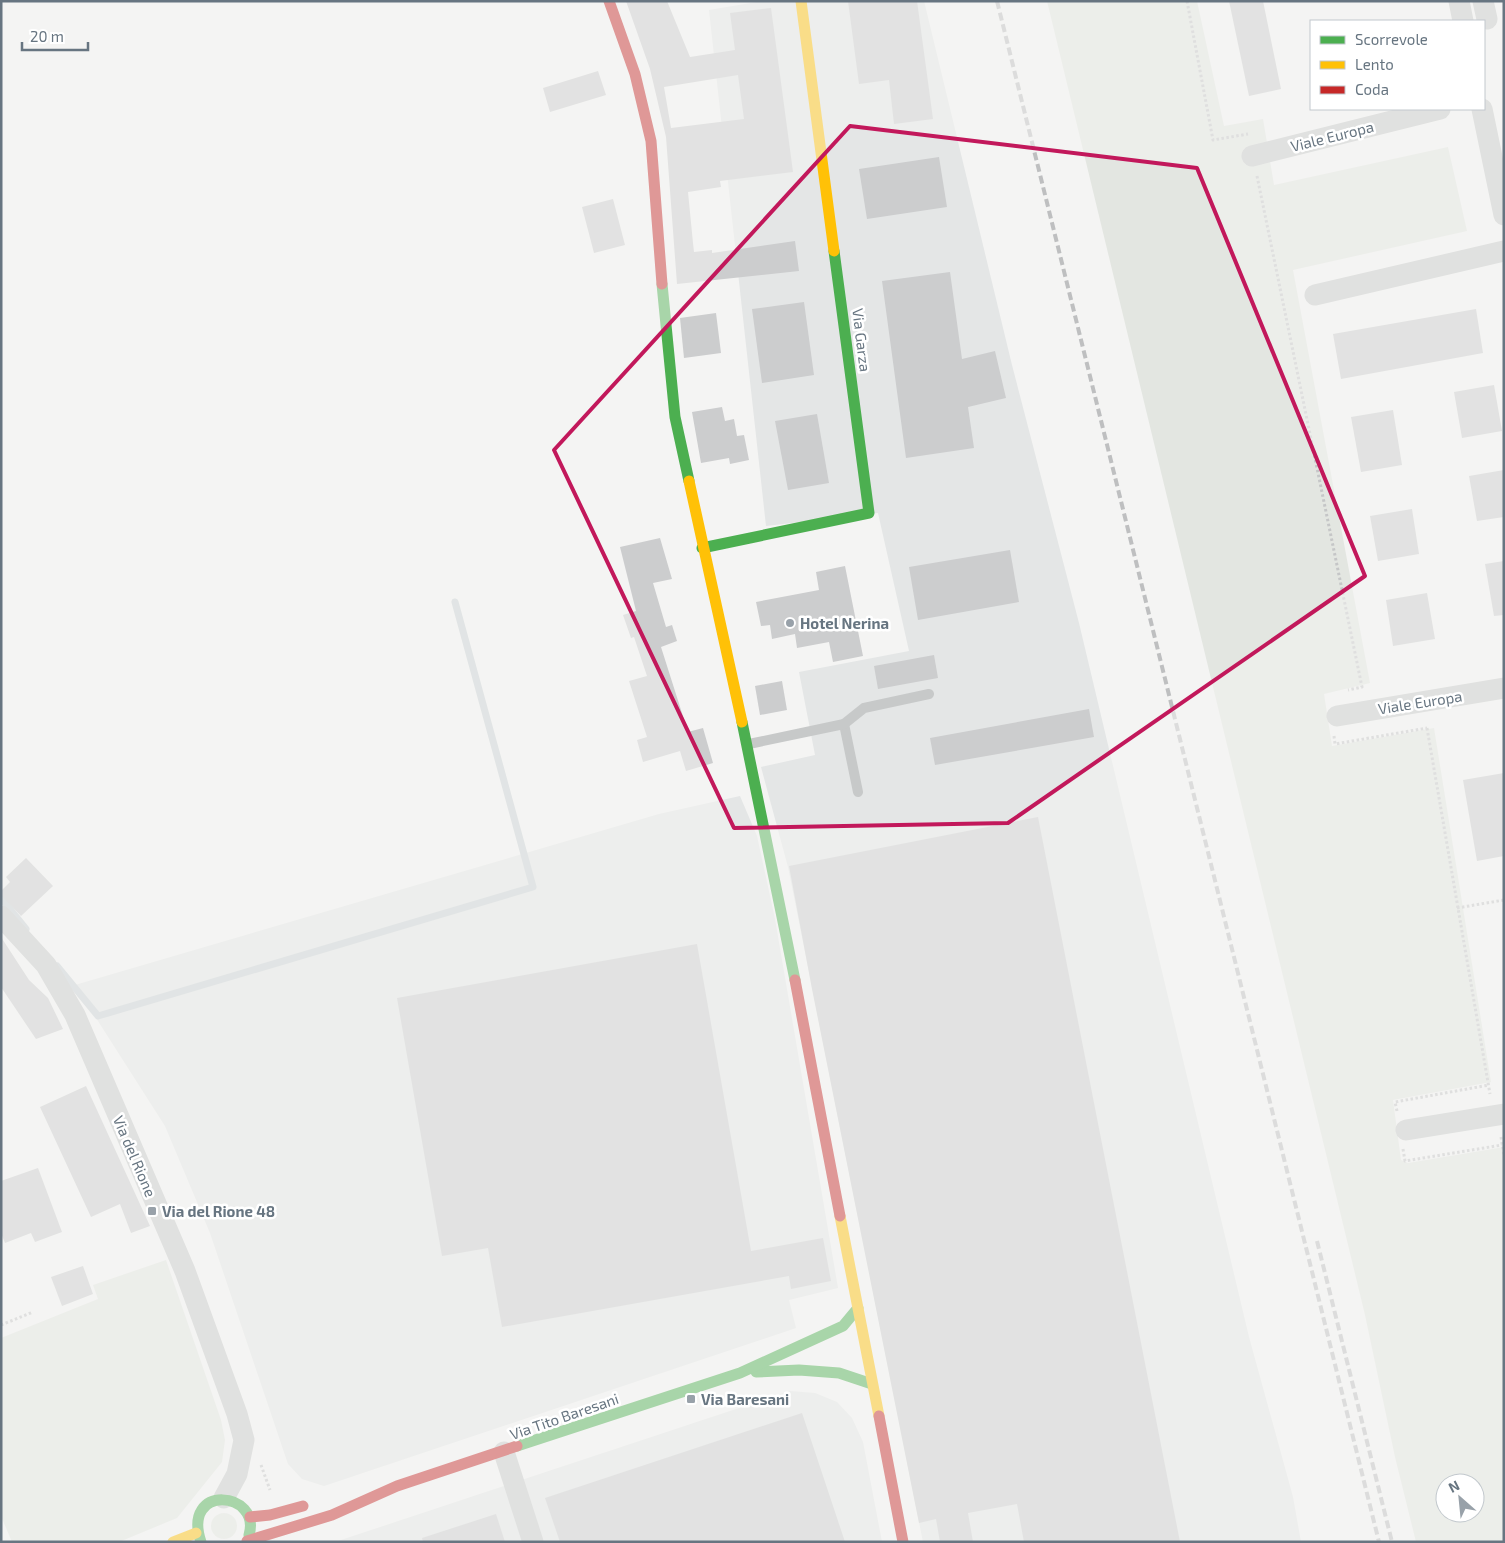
<svg xmlns="http://www.w3.org/2000/svg" width="1505" height="1543" font-family="'Exo 2',sans-serif">
<style>
.built{fill:#e4e6e6}
.green{fill:#e3e6e1;fill-rule:evenodd}
.lines{fill:none;stroke-linecap:round;stroke-linejoin:round}
.stream{stroke:#cad1d4;stroke-width:7}
.building{fill:#cccdce;fill-rule:evenodd}
.path{stroke:#c5c6c7;stroke-width:3;stroke-dasharray:2.5 2.5;stroke-linecap:butt}
.lane{stroke:#c7c9c9;stroke-width:10}
.street{stroke:#c7c9c9;stroke-width:21}
.fast{stroke:#4caf50;stroke-width:11}
.slow{stroke:#ffc107;stroke-width:11}
.jam{stroke:#c62828;stroke-width:11}
.rail{stroke:#bebfc0;stroke-width:4;stroke-dasharray:8 4;stroke-linecap:butt}
.marked{fill:none;stroke:#c2185b;stroke-width:4;stroke-linejoin:round}
.poi-dot{fill:#98a1a9;stroke:#fff;stroke-width:2}
.labels{text-anchor:middle;dominant-baseline:central;stroke-width:5;stroke-linejoin:round;paint-order:stroke}
.street-label{font-size:15px;fill:#677581;stroke:#fff}
.poi-label{font-size:15px;font-weight:bold;fill:#677581;stroke:#fff;text-anchor:start}
</style>
<rect width="100%" height="100%" fill="#f4f4f3"/>
<!-- built -->
<g class="built">
<path d="M 763,1 L 924,1 L 1012,365 L 1079,623 L 1249,1337 L 1293,1497 L 1301,1542 L 923,1542 L 788,867 L 761,767 L 815,755 L 799,672 L 909,651 L 878,513 L 766,526 L 709,10 Z"/>
<path d="M 740,796 L 757,836 L 775,919 L 838,1288 L 789,1300 L 796,1328 L 324,1486 L 302,1479 L 288,1464 L 210,1233 L 165,1126 L 75,985 L 659,814 Z"/>
<path d="M 790,1391 L 815,1393 L 837,1402 L 852,1418 L 863,1442 L 882,1542 L 335,1542 Z"/>
</g>
<!-- green -->
<g class="green">
<path d="M 1047,1 L 1197,1 L 1224,126 L 1263,119 L 1274,185 L 1448,147 L 1467,231 L 1293,270 L 1370,683 L 1324,694 L 1332,746 L 1434,728 L 1491,1082 L 1393,1100 L 1401,1160 L 1408,1163 L 1504,1147 L 1504,1542 L 1416,1542 L 1395,1457 L 1365,1315 ZM 1445,1483 L 1475,1483 L 1475,1513 L 1445,1513 Z"/>
<path d="M 166,1260 L 221,1420 L 225,1440 L 222,1462 L 177,1518 L 119,1542 L 12,1542 L 1,1516 L 1,1338 L 98,1299 L 93,1285 Z"/>
<circle cx="224" cy="1526" r="13"/>
</g>
<g class="lines">
<!-- stream -->
<g class="stream">
<path d="M 1,898 L 26,929"/>
<path d="M 57,966 L 98,1016 L 533,887 L 455,602"/>
</g>
</g>
<!-- building -->
<g class="building">
<path d="M 626,1 L 667,1 L 690,57 L 735,50 L 730,13 L 771,8 L 793,172 L 720,181 L 721,187 L 688,192 L 693,243 L 694,252 L 712,250 L 712,253 L 795,241 L 799,271 L 677,284 L 666,137 L 650,69 ZM 738,75 L 744,119 L 671,128 L 664,87 Z"/>
<path d="M 848,1 L 917,1 L 933,119 L 894,124 L 889,80 L 859,84 Z"/>
<path d="M 1229,1 L 1263,1 L 1281,89 L 1249,96 Z"/>
<path d="M 598,71 L 606,95 L 550,112 L 543,88 Z"/>
<path d="M 939,157 L 947,207 L 867,219 L 859,169 Z"/>
<path d="M 613,199 L 625,245 L 594,253 L 582,207 Z"/>
<path d="M 950,272 L 962,359 L 995,351 L 1006,398 L 968,407 L 974,448 L 906,458 L 882,281 Z"/>
<path d="M 804,302 L 814,375 L 762,383 L 752,309 Z"/>
<path d="M 1476,309 L 1483,353 L 1341,379 L 1333,334 Z"/>
<path d="M 716,313 L 721,353 L 684,358 L 680,318 Z"/>
<path d="M 1494,385 L 1502,431 L 1462,438 L 1454,392 Z"/>
<path d="M 722,407 L 725,421 L 734,419 L 737,436 L 744,435 L 749,460 L 730,464 L 729,458 L 701,463 L 692,412 Z"/>
<path d="M 1393,410 L 1402,465 L 1361,472 L 1351,417 Z"/>
<path d="M 817,414 L 829,483 L 788,490 L 775,421 Z"/>
<path d="M 1504,470 L 1504,517 L 1477,521 L 1469,476 Z"/>
<path d="M 1412,509 L 1419,554 L 1378,561 L 1370,516 Z"/>
<path d="M 660,538 L 672,579 L 653,583 L 666,627 L 672,625 L 677,641 L 661,647 L 688,732 L 703,728 L 713,763 L 686,771 L 680,751 L 643,762 L 637,740 L 647,737 L 629,681 L 647,676 L 634,637 L 631,638 L 623,615 L 636,611 L 620,547 Z"/>
<path d="M 1010,550 L 1019,602 L 918,620 L 909,567 Z"/>
<path d="M 1504,561 L 1504,615 L 1494,616 L 1485,564 Z"/>
<path d="M 845,566 L 863,656 L 833,662 L 829,642 L 797,648 L 795,634 L 772,639 L 770,625 L 761,626 L 756,602 L 819,590 L 816,572 Z"/>
<path d="M 1427,593 L 1435,639 L 1393,646 L 1386,600 Z"/>
<path d="M 934,655 L 938,678 L 878,689 L 874,666 Z"/>
<path d="M 782,681 L 787,710 L 760,715 L 755,686 Z"/>
<path d="M 1089,709 L 1094,737 L 935,765 L 930,738 Z"/>
<path d="M 1504,773 L 1504,856 L 1477,861 L 1463,780 Z"/>
<path d="M 1038,817 L 1180,1542 L 1024,1542 L 1017,1504 L 968,1513 L 973,1542 L 940,1542 L 936,1519 L 919,1523 L 812,989 L 789,866 Z"/>
<path d="M 26,858 L 53,886 L 21,916 L 1,895 L 1,891 L 10,882 L 6,877 Z"/>
<path d="M 1,937 L 29,980 L 48,998 L 63,1029 L 36,1039 L 1,987 Z"/>
<path d="M 697,944 L 751,1251 L 823,1238 L 831,1281 L 791,1289 L 789,1276 L 502,1327 L 488,1248 L 442,1256 L 397,998 Z"/>
<path d="M 86,1086 L 150,1226 L 131,1233 L 120,1204 L 91,1217 L 40,1107 Z"/>
<path d="M 38,1168 L 62,1232 L 35,1242 L 31,1233 L 5,1243 L 1,1233 L 1,1181 Z"/>
<path d="M 83,1266 L 93,1294 L 62,1306 L 51,1277 Z"/>
<path d="M 802,1413 L 845,1542 L 560,1542 L 545,1498 Z"/>
<path d="M 496,1514 L 505,1542 L 423,1542 L 422,1538 Z"/>
</g>
<g class="lines">
<!-- path -->
<g class="path">
<path d="M 1187,1 L 1213,140 L 1248,134"/>
<path d="M 1257,176 L 1362,687 L 1348,690"/>
<path d="M 1427,728 L 1490,1094"/>
<path d="M 1334,736 L 1335,744 L 1427,728"/>
<path d="M 1457,908 L 1504,900"/>
<path d="M 1397,1111 L 1395,1102 L 1489,1085"/>
<path d="M 1501,1137 L 1504,1156"/>
<path d="M 1403,1149 L 1405,1161 L 1502,1145"/>
<path d="M 1,1325 L 33,1312"/>
<path d="M 261,1465 L 270,1490"/>
</g>
<!-- lane -->
<g class="lane">
<path d="M 844,724 L 858,792"/>
<path d="M 749,744 L 844,724 L 864,708 L 929,694"/>
</g>
<!-- street -->
<g class="street">
<path d="M 1459,1 L 1463,21"/>
<path d="M 1483,1 L 1487,19"/>
<path d="M 1482,109 L 1504,215"/>
<path d="M 1252,156 L 1440,109"/>
<path d="M 1315,295 L 1504,251"/>
<path d="M 1337,716 L 1504,688"/>
<path d="M 1,916 L 46,965 L 75,1015 L 185,1271 L 237,1414 L 244,1440 L 237,1474 L 224,1498"/>
<path d="M 1406,1130 L 1504,1114"/>
<path d="M 504,1452 L 533,1542"/>
</g>
<!-- fast -->
<g class="fast">
<path d="M 662,284 L 675,417 L 689,481"/>
<path d="M 702,548 L 869,513 L 834,251"/>
<path d="M 742,722 L 795,980"/>
<path d="M 756,1372 L 799,1370 L 839,1373 L 872,1384"/>
<path d="M 517,1446 L 740,1373 L 843,1326 L 858,1308"/>
<path d="M 201,1542 C 181,1483 262,1491 249,1535"/>
</g>
<!-- slow -->
<g class="slow">
<path d="M 801,1 L 834,251"/>
<path d="M 689,481 L 742,722"/>
<path d="M 840,1216 L 879,1416"/>
<path d="M 173,1542 L 196,1533"/>
</g>
<!-- jam -->
<g class="jam">
<path d="M 609,1 L 635,74 L 651,141 L 662,284"/>
<path d="M 795,980 L 840,1216"/>
<path d="M 879,1416 L 903,1542"/>
<path d="M 250,1517 L 270,1515 L 303,1506"/>
<path d="M 247,1541 L 332,1515 L 397,1486 L 517,1446"/>
</g>
<!-- rail -->
<g class="rail">
<path d="M 997,1 L 1379,1542"/>
<path d="M 1317,1241 L 1392,1542"/>
</g>
</g>
<!-- marked area -->
<path d="M0 0H1505V1543H0ZM 850,126 L 1197,168 L 1365,576 L 1008,823 L 734,828 L 554,450 Z" fill="#f4f4f3" fill-opacity=".55" fill-rule="evenodd"/>
<path class="marked" d="M 850,126 L 1197,168 L 1365,576 L 1008,823 L 734,828 L 554,450 Z"/>
<!-- markers -->
<g class="poi-dot">
<circle cx="790" cy="623" r="5"/>
<rect x="147" y="1206" width="10" height="10" rx="2.5"/>
<rect x="686" y="1394" width="10" height="10" rx="2.5"/>
</g>
<g class="labels">
<!-- street labels -->
<g class="street-label">
<text transform="translate(1332 136) rotate(-14)">Viale Europa</text>
<text transform="translate(862 340) rotate(83)">Via Garza</text>
<text transform="translate(1420 702) rotate(-9)">Viale Europa</text>
<text transform="translate(135 1156) rotate(67)">Via del Rione</text>
<text transform="translate(564 1416) rotate(-19)">Via Tito Baresani</text>
</g>
<!-- poi labels -->
<g class="poi-label">
<text x="800" y="623">Hotel Nerina</text>
<text x="162" y="1211">Via del Rione 48</text>
<text x="701" y="1399">Via Baresani</text>
</g>
</g>
<!-- border -->
<rect width="1505" height="1543" fill="none" stroke="#677581" stroke-width="5"/>
<!-- legend -->
<rect x="1310" y="20" width="175" height="90" fill="#ffffff" stroke="#c2c8cd"/>
<rect x="1320" y="36" width="25" height="8" fill="#4caf50" stroke="#c2c8cd"/>
<text x="1355" y="45" font-size="15" fill="#677581">Scorrevole</text>
<rect x="1320" y="61" width="25" height="8" fill="#ffc107" stroke="#c2c8cd"/>
<text x="1355" y="70" font-size="15" fill="#677581">Lento</text>
<rect x="1320" y="86" width="25" height="8" fill="#c62828" stroke="#c2c8cd"/>
<text x="1355" y="95" font-size="15" fill="#677581">Coda</text>
<!-- north arrow -->
<g transform="translate(1460 1498) rotate(333)"><circle r="24" fill="#ffffff" stroke="#c2c8cd"/>
<path d="M0-4L9 19L0 12L-9 19Z" fill="#98a1a9"/>
<text y="-8" font-size="14" font-weight="bold" text-anchor="middle" fill="#677581">N</text>
</g>
<!-- scale -->
<path d="M22 42v8h66v-8" fill="none" stroke="#677581" stroke-width="2.5"/>
<text x="30" y="42" font-size="15" fill="#677581" stroke="#ffffff" stroke-width="4" paint-order="stroke">20 m</text>
</svg>
